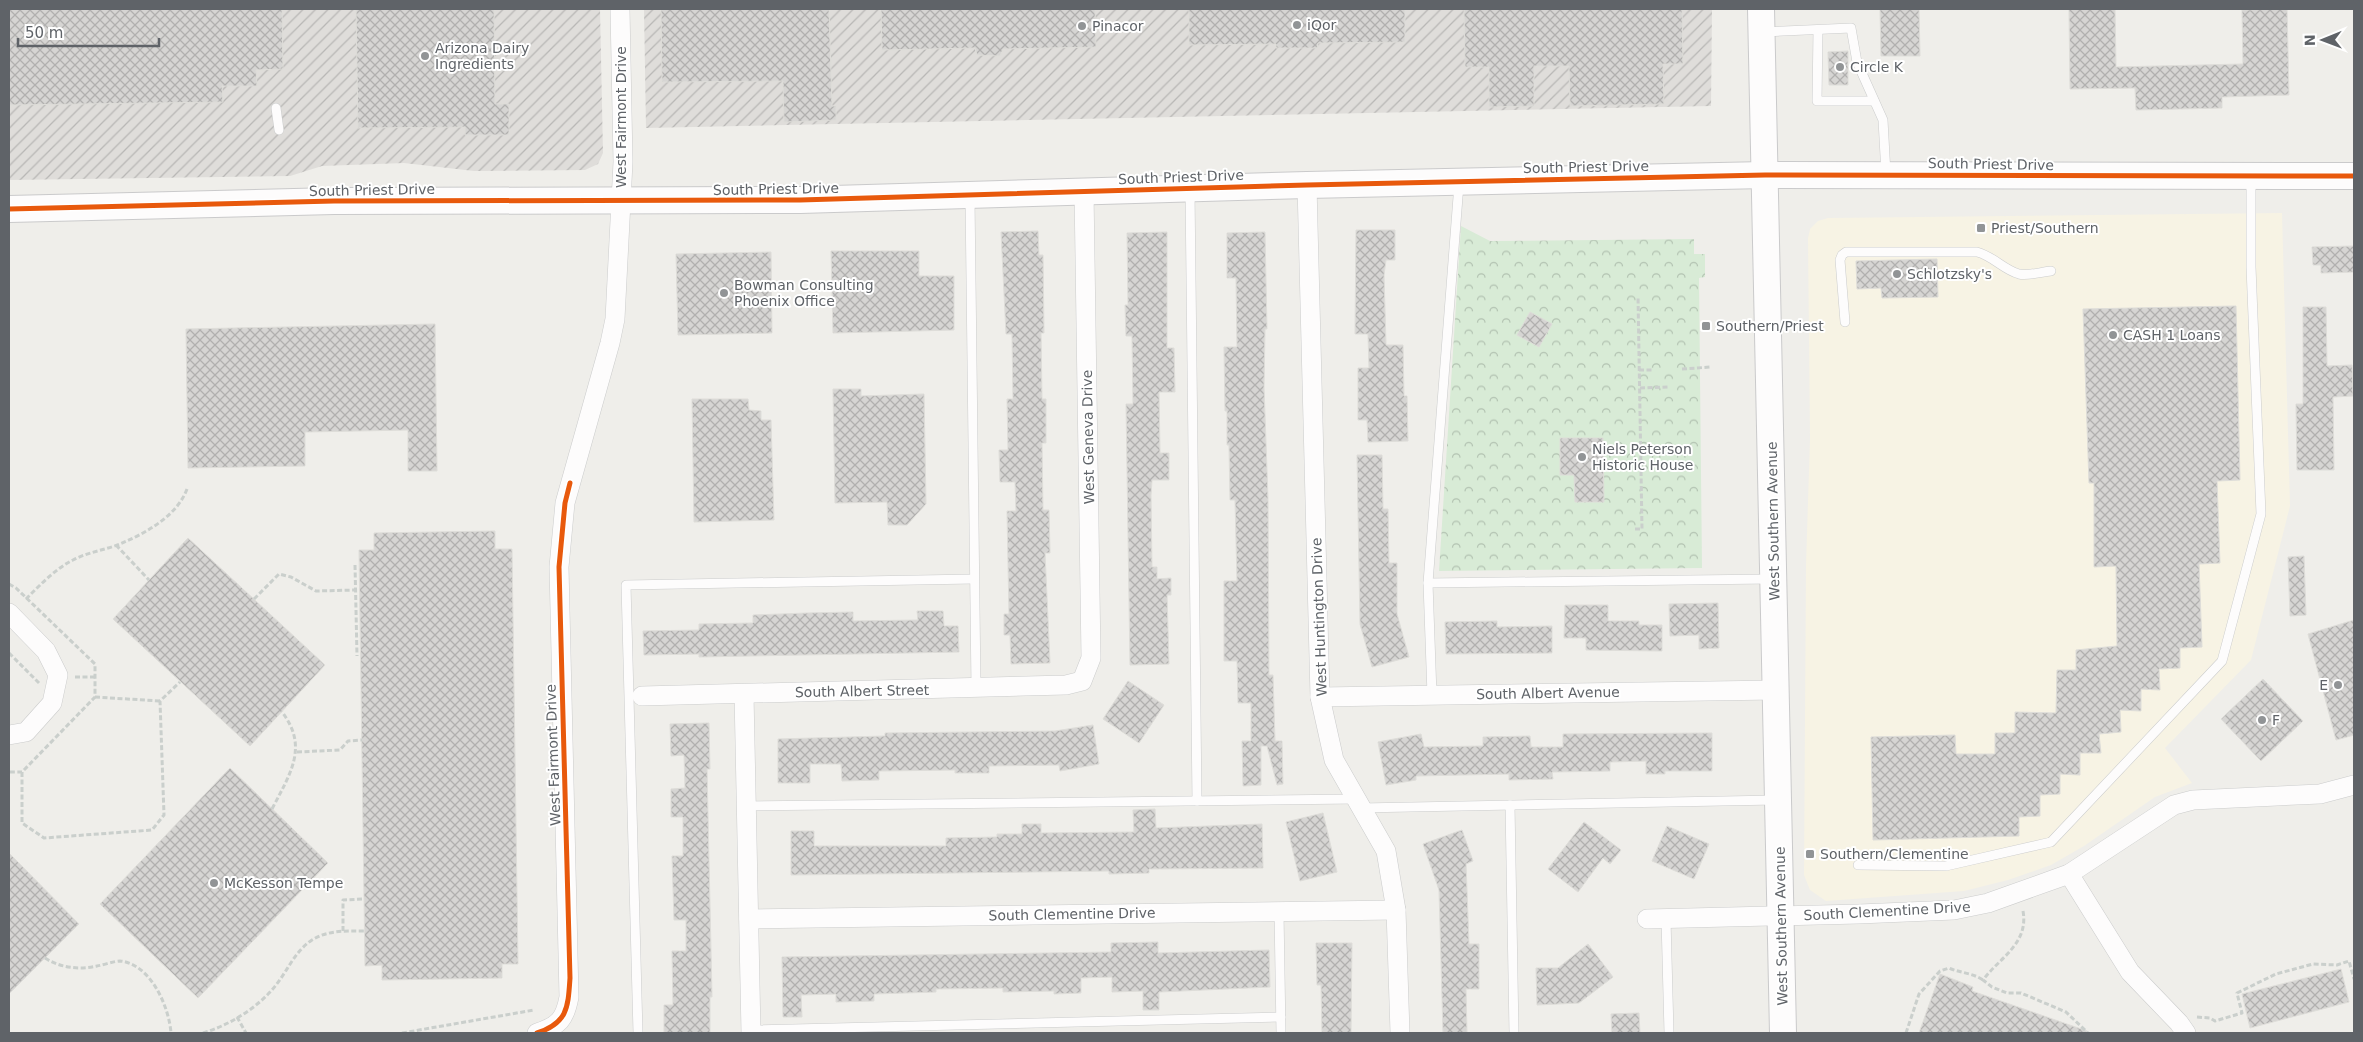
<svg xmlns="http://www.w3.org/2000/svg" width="2363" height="1042" font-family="'DejaVu Sans',sans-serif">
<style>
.commercial{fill:#f7f3e4}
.industrial{fill:url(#industrial-furrows)}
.park{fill:url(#park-crowns)}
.building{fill:url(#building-cross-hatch);stroke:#deddd9}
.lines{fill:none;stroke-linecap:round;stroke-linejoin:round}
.lane-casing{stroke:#cbcccc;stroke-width:10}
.street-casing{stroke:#cbcccc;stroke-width:20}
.secondary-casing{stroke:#cacacb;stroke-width:28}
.path{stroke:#cacfcc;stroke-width:3;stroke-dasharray:5 2.5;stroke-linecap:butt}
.lane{stroke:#fdfcfc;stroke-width:9}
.street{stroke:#fdfcfc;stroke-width:19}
.secondary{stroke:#fdfcfc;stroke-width:26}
.cycleway-casing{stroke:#fff;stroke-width:8}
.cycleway{stroke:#e8590c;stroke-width:5}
.poi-dot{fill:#919496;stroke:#fff;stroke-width:2}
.labels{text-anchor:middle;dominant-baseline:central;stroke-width:4;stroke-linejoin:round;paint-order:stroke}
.poi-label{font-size:14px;fill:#5f6368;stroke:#fff;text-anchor:start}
.street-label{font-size:14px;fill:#5f6368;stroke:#fff}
</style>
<defs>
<pattern id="industrial-furrows" width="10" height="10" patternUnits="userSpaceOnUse" patternTransform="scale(1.25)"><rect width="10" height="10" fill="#dfddda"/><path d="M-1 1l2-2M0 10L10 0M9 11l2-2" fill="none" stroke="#b8b7b5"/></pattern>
<pattern id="park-crowns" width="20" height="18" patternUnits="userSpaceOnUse" patternTransform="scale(1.25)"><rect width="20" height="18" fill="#d8ebd6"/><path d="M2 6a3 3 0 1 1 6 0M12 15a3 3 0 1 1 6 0" fill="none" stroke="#b2c2b1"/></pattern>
<pattern id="building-cross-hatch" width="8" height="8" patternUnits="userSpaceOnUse" patternTransform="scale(1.25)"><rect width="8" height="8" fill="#d6d5d3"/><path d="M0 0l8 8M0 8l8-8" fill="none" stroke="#b1b0af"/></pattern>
</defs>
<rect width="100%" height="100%" fill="#efeeea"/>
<!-- commercial -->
<path class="commercial" d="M 2282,213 L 2290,506 L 2251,660 L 2165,748 L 2192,783 L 2155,797 L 2084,846 L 2051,865 L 2008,880 L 1964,891 L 1826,901 L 1810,890 L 1804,875 L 1806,565 L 1810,439 L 1808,238 L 1810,229 L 1818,221 L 1828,218 Z"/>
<!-- industrial -->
<g class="industrial">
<path d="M 9,9 L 600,9 L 603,153 L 598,164 L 585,170 L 474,171 L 404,163 L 322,166 L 290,176 L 9,180 Z"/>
<path d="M 644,9 L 1712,9 L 1711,106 L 646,128 Z"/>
</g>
<!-- park -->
<path class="park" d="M 1461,226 L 1490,241 L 1694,239 L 1694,254 L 1705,254 L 1705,277 L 1699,278 L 1702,568 L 1439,571 Z"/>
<!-- building -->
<g class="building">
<path d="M 9,9 L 282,9 L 283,69 L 256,70 L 257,86 L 222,86 L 223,102 L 9,105 Z"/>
<path d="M 356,9 L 494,9 L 495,104 L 509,104 L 509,135 L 465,135 L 465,127 L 358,128 Z"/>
<path d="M 661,9 L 829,9 L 832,106 L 836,106 L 836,120 L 784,122 L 783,81 L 662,82 Z"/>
<path d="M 881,9 L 1095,9 L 1096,47 L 1003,49 L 1000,56 L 977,55 L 975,48 L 882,50 Z"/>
<path d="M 1189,9 L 1405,9 L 1405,42 L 1318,43 L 1317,48 L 1276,48 L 1276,44 L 1189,45 Z"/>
<path d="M 1464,9 L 1682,9 L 1683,64 L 1663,64 L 1664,104 L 1570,106 L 1569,66 L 1534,66 L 1534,106 L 1489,107 L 1489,67 L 1465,67 Z"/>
<path d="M 1880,9 L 1919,9 L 1920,56 L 1881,56 Z"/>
<path d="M 2069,9 L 2115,9 L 2116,67 L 2243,64 L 2242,10 L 2287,9 L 2289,95 L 2222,97 L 2222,108 L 2136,110 L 2135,88 L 2070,89 Z"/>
<path d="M 1848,51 L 1848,85 L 1829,85 L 1828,52 Z"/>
<path d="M 1356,230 L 1395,230 L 1395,260 L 1386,260 L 1384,275 L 1386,345 L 1403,345 L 1404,396 L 1407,396 L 1408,441 L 1368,442 L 1367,420 L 1358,420 L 1358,368 L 1369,368 L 1368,334 L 1355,334 Z"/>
<path d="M 1038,231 L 1039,255 L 1043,255 L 1044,333 L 1041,333 L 1042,399 L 1046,399 L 1046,443 L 1042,443 L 1043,510 L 1049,510 L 1050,553 L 1045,553 L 1050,663 L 1011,664 L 1010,635 L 1004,635 L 1004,614 L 1009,614 L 1007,511 L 1016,511 L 1015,482 L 1000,482 L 999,450 L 1008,450 L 1007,399 L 1013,399 L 1012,334 L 1006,334 L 1001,232 Z"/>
<path d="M 1167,232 L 1167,348 L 1174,348 L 1175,392 L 1159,392 L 1160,453 L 1169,453 L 1169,480 L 1152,480 L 1151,495 L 1152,567 L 1157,567 L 1157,579 L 1171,578 L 1171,595 L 1167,595 L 1169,664 L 1130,665 L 1126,404 L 1133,404 L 1132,336 L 1126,336 L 1125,305 L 1128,305 L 1127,233 Z"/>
<path d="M 1265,232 L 1267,329 L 1265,329 L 1264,387 L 1268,499 L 1269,675 L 1273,675 L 1275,741 L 1282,741 L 1283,784 L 1277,785 L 1267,746 L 1261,746 L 1261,785 L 1243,786 L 1242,741 L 1251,741 L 1251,703 L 1238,703 L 1237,661 L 1224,661 L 1224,581 L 1237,581 L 1235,500 L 1230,500 L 1229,445 L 1227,445 L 1227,411 L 1225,411 L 1224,347 L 1237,347 L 1236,278 L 1227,278 L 1227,233 Z"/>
<path d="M 2354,246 L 2354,272 L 2321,273 L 2321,265 L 2313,265 L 2312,247 Z"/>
<path d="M 831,251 L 919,251 L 919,276 L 954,276 L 954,330 L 833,333 Z"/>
<path d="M 771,252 L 772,333 L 678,335 L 676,254 Z"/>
<path d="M 1937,259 L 1938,297 L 1882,298 L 1881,288 L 1857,289 L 1856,261 Z"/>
<path d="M 2236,306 L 2240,480 L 2217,481 L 2220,563 L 2199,564 L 2202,647 L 2180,648 L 2180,668 L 2159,669 L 2160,690 L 2141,689 L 2141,711 L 2120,710 L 2121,732 L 2099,734 L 2101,753 L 2080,753 L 2080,775 L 2060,774 L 2060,794 L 2040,795 L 2040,816 L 2019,817 L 2019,836 L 1873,840 L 1871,737 L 1955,735 L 1956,754 L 1995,754 L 1995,733 L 2015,733 L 2015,712 L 2056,713 L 2057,670 L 2076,670 L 2076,650 L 2117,646 L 2116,566 L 2094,567 L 2094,483 L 2089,483 L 2083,309 Z"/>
<path d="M 2303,307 L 2326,307 L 2327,366 L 2352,365 L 2353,396 L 2333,397 L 2334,470 L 2297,470 L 2296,404 L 2303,404 Z"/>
<path d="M 1530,312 L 1552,324 L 1539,347 L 1517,335 Z"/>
<path d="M 435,324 L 437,471 L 408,471 L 408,430 L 305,432 L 305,466 L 188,468 L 186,329 Z"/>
<path d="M 833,389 L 861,389 L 861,396 L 924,394 L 926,504 L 907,525 L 888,525 L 887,502 L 835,503 Z"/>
<path d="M 692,399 L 748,399 L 749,410 L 761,411 L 761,420 L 771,420 L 774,520 L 694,522 Z"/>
<path d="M 1560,438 L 1603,438 L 1604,502 L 1575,502 L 1574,475 L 1560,475 Z"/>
<path d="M 1357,455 L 1382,455 L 1383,509 L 1388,509 L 1389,563 L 1397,563 L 1397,614 L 1409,657 L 1372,667 L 1360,624 Z"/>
<path d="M 495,531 L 495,549 L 512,549 L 518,964 L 502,964 L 502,978 L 382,980 L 382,965 L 365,966 L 359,550 L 374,550 L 374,533 Z"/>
<path d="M 188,538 L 325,665 L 250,746 L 113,619 Z"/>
<path d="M 2304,556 L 2306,615 L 2290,616 L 2288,557 Z"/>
<path d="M 1718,603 L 1719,648 L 1699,649 L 1699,635 L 1670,636 L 1669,604 Z"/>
<path d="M 1565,605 L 1608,605 L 1608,621 L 1639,621 L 1639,625 L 1662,625 L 1662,651 L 1586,650 L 1586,638 L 1564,638 Z"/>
<path d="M 917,611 L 943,611 L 944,626 L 958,626 L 959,652 L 699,657 L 699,654 L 644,655 L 643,631 L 699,630 L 699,624 L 753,623 L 753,615 L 807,613 L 853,612 L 853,621 L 918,620 Z"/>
<path d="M 2354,620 L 2354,735 L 2336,740 L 2308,634 Z"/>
<path d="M 1497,621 L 1497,627 L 1552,626 L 1552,653 L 1446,654 L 1445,622 Z"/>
<path d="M 2263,679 L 2303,721 L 2261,761 L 2221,719 Z"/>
<path d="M 1128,681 L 1164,705 L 1139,743 L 1103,719 Z"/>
<path d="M 709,723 L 710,769 L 707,769 L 712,997 L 710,997 L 710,1033 L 664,1033 L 664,1005 L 673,1005 L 672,951 L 686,951 L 686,920 L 674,920 L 672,856 L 683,856 L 683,817 L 671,817 L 671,789 L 685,788 L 684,755 L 671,756 L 670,724 Z"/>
<path d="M 1093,725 L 1099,764 L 1060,771 L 1059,765 L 989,766 L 989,773 L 955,773 L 955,770 L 879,771 L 879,780 L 842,781 L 841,764 L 810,764 L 810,783 L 778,783 L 778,739 L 885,736 L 885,733 L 1055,731 Z"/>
<path d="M 1712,733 L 1712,771 L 1665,771 L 1665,774 L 1646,774 L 1646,761 L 1610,762 L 1610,771 L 1552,772 L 1553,779 L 1509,780 L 1509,774 L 1416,776 L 1416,780 L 1386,785 L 1378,742 L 1421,734 L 1424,747 L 1483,746 L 1483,737 L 1530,736 L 1531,747 L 1563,747 L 1563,734 Z"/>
<path d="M 230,768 L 328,863 L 198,998 L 100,904 Z"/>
<path d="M 1155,809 L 1156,828 L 1262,824 L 1263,868 L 1149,869 L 1149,873 L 1109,874 L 1109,871 L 791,875 L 791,831 L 814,831 L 814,846 L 946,846 L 946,838 L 997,837 L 997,834 L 1022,834 L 1022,824 L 1041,824 L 1041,833 L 1134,832 L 1133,810 Z"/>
<path d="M 1323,813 L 1337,872 L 1300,881 L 1286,822 Z"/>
<path d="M 1584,822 L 1621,850 L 1610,864 L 1603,858 L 1578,892 L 1548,869 Z"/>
<path d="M 1667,826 L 1709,844 L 1694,879 L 1652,861 Z"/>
<path d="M 1462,830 L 1473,861 L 1466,864 L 1469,944 L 1479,944 L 1479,989 L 1466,989 L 1467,1033 L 1443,1033 L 1439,890 L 1423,844 Z"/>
<path d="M 9,853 L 79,924 L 9,994 Z"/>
<path d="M 1158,942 L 1158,953 L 1269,950 L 1270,987 L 1159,992 L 1159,1010 L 1143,1010 L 1143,991 L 1112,992 L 1112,977 L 1081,978 L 1081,993 L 1054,994 L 1054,991 L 1003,992 L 1003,988 L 936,989 L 936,992 L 874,994 L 874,1001 L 836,1002 L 836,994 L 801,995 L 802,1017 L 783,1017 L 782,957 L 1111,952 L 1111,943 Z"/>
<path d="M 1316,943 L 1352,943 L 1351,1033 L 1322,1033 L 1321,985 L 1317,985 Z"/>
<path d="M 1588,944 L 1613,977 L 1579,1003 L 1537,1005 L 1536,968 L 1558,968 Z"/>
<path d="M 2341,969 L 2349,1002 L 2250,1028 L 2242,994 Z"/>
<path d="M 1940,974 L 1973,987 L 1972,991 L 2087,1031 L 2086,1033 L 1919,1033 Z"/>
<path d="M 1639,1013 L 1640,1033 L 1612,1033 L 1611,1014 Z"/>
</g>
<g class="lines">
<defs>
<g id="lane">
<path d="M 1818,30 L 1817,101 L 1874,101"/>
<path d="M 1764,32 L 1851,28 L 1857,62 L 1883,120 L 1886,174"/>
<path d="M 276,108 L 279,130"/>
<path d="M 1190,191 L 1197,801"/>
<path d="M 970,198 L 976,688"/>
<path d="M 1845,322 L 1840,260 L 1842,255 L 1846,252 L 1977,252 C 1993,256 2004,270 2019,274 C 2028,276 2041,272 2051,271"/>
<path d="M 1428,583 L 1771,579"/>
<path d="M 1432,695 L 1428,583 L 1459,184"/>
<path d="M 1510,805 L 1514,1033"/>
<path d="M 746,806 L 1356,799"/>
<path d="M 1361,808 L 1776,800"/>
<path d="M 1858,865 L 1946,866 L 2051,842 L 2222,661 L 2261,514 L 2251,267 L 2251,179"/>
<path d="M 1279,912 L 1281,1033"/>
<path d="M 1666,919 L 1669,1033"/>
<path d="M 751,1030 L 1281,1017"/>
<path d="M 638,1033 L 626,585 L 974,579"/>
</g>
<g id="street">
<path d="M 1307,185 L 1320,697 L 1334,760 L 1386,851 L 1396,910 L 1400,1033"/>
<path d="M 9,613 L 46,651 L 58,675 L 52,703 L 26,732 L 9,735"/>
<path d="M 744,694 L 751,1033"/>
<path d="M 642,696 L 1066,685 L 1082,681 L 1091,658 L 1084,191"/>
<path d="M 1320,697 L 1776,690"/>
<path d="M 2069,874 L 2130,972 L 2179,1023 L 2186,1033"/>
<path d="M 749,919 L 1396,910"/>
<path d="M 1647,919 L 1859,914 L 1954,910 L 1988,903 L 2069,874 L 2174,805 L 2193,800 L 2320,794 L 2354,785"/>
<path d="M 537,1033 C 559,1026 565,1019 569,997 L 559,567 L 565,503 L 610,343 L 615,319 L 623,162 L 620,9"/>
</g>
<g id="secondary">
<path d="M 1761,9 L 1783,1033"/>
<path d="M 9,209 L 334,201 L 800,200 L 1307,185 L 1765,175 L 2354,176"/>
</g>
</defs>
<!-- lane casing -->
<use href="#lane" class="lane-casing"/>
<!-- street casing -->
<use href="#street" class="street-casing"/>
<!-- secondary casing -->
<use href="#secondary" class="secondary-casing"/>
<!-- path -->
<g class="path">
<path d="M 1682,369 L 1711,367"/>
<path d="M 1639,370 L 1654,370"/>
<path d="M 1640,388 L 1668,387"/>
<path d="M 1635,529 L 1642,529 L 1638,296"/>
<path d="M 116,545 L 149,580"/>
<path d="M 355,565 L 357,656"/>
<path d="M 9,584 L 16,588 L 95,664 L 95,697 L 22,772 L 9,772"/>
<path d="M 26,599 C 40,585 55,569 73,560 C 88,552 105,550 120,544 C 146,533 177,516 187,489"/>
<path d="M 254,599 L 279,574 L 291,577 L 316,591 L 356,590"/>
<path d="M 9,653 L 39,683"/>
<path d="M 75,677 L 95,677"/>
<path d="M 95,697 L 160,701"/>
<path d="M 297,752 L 340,750 L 348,741 L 362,740"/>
<path d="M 22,772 L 22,823 L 44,838 L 152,830 L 164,815 L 160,701 L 180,682"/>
<path d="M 272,809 C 290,774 309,747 282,712"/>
<path d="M 2023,911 C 2029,944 1999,958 1983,980 L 1992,987 L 2007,993 L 2021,993 L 2066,1012 L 2088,1033"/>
<path d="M 343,931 L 343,900 L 364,899"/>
<path d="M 45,958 C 60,968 80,970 97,966 C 104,965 114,961 120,961 C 151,964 169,1007 171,1033"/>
<path d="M 237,1017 L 246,1033"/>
<path d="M 2197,1017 L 2210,1018 L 2215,1021 L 2242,1013 L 2237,993 L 2276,974 L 2313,964 L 2337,965 L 2349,961 L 2354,979"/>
<path d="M 203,1033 C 230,1025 259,1007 276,985 C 288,970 295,951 312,940 C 328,930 345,931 364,931"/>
<path d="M 402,1033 L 534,1010"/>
<path d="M 1906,1033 L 1919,994 L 1940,971 L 1949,968 C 1960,973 1973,973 1983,980"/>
</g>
<!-- lane -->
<use href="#lane" class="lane"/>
<!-- street -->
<use href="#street" class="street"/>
<!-- secondary -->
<use href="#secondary" class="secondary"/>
<defs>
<g id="cycleway">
<path d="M 9,209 L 334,201 L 800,200 L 1307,185 L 1765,175 L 2354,176"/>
<path d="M 537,1033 C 568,1023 568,1007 570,978 L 559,567 L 565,503 L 570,483"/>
</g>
</defs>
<!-- cycleway casing -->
<use href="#cycleway" class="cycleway-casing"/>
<!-- cycleway -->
<use href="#cycleway" class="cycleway"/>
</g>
<!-- markers -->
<g class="poi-dot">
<circle cx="1297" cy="25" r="5"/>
<circle cx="1082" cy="26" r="5"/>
<circle cx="425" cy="56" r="5"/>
<circle cx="1840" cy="67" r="5"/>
<rect x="1976" y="223" width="10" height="10" rx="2.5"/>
<circle cx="1897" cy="274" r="5"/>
<circle cx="724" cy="293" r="5"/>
<rect x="1701" y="321" width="10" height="10" rx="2.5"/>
<circle cx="2113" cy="335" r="5"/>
<circle cx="1582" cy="457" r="5"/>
<circle cx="2338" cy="685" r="5"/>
<circle cx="2262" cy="720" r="5"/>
<rect x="1805" y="849" width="10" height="10" rx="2.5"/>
<circle cx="214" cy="883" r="5"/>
</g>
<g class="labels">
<!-- poi labels -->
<g class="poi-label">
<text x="1307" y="25">iQor</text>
<text x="1092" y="26">Pinacor</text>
<text x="435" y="48">Arizona Dairy<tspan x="435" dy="16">Ingredients</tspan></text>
<text x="1850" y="67">Circle K</text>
<text x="1991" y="228">Priest/Southern</text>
<text x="1907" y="274">Schlotzsky's</text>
<text x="734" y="285">Bowman Consulting<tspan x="734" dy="16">Phoenix Office</tspan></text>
<text x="1716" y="326">Southern/Priest</text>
<text x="2123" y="335">CASH 1 Loans</text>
<text x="1592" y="449">Niels Peterson<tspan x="1592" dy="16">Historic House</tspan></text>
<text x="2328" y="685" text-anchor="end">E</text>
<text x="2272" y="720">F</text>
<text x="1820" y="854">Southern/Clementine</text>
<text x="224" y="883">McKesson Tempe</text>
</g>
<!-- street labels -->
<g class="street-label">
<text transform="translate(621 117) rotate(-90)">West Fairmont Drive</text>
<text transform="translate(1991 164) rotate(1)">South Priest Drive</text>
<text transform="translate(1586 167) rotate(-1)">South Priest Drive</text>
<text transform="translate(1181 177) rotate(-2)">South Priest Drive</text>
<text transform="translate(776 189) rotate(-1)">South Priest Drive</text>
<text transform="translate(372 190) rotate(-1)">South Priest Drive</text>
<text transform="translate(1088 437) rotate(-91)">West Geneva Drive</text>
<text transform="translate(1773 521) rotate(-91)">West Southern Avenue</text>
<text transform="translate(1319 617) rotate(-92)">West Huntington Drive</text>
<text transform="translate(862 691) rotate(-1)">South Albert Street</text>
<text transform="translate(1548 693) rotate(-1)">South Albert Avenue</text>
<text transform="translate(553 755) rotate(-92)">West Fairmont Drive</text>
<text transform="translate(1887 911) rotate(-3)">South Clementine Drive</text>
<text transform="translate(1072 914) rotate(-1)">South Clementine Drive</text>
<text transform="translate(1781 926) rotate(-91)">West Southern Avenue</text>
</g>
</g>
<!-- border -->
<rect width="2363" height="1042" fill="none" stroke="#5f6368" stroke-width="20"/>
<!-- north arrow -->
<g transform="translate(2323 40) rotate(269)" stroke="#ffffff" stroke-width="4" paint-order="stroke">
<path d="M0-4L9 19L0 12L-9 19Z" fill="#5f6368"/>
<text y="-8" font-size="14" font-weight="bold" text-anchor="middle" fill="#5f6368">N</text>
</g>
<!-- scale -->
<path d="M18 38v8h141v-8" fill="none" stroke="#5f6368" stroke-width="2.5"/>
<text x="25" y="38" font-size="15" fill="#5f6368" stroke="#ffffff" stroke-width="4" paint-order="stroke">50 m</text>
</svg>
